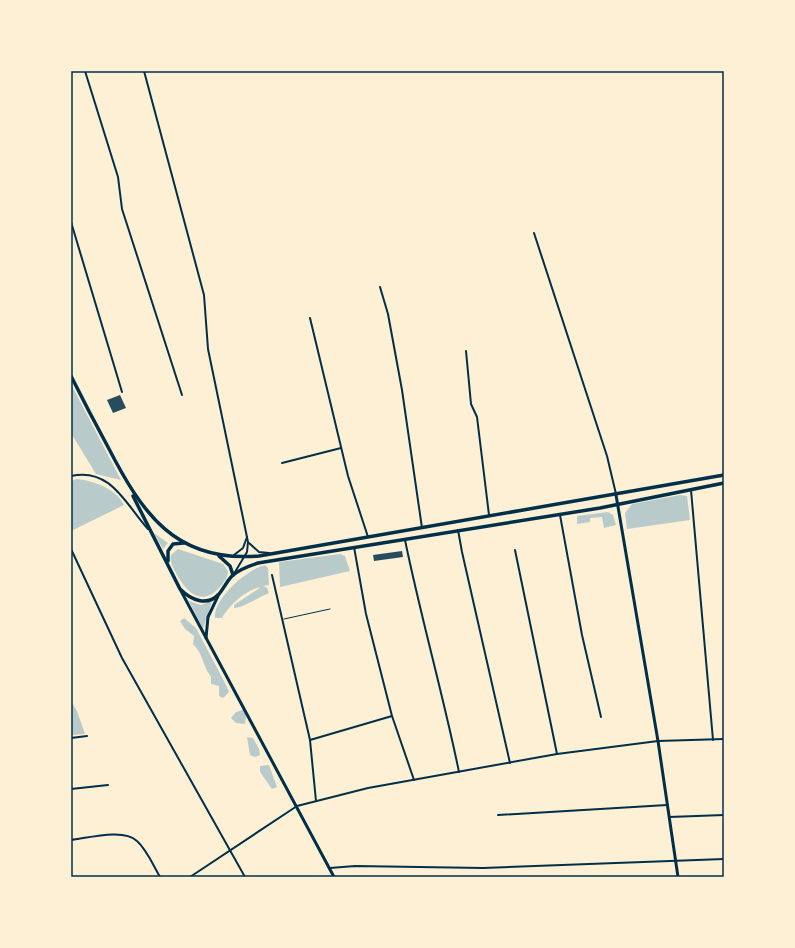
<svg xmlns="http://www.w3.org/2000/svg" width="795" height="948" font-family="'Sofia Sans Condensed',sans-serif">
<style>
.green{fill:#b9caca}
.building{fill:#264d5e}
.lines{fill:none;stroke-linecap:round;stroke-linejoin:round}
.service{stroke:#003049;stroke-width:1}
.minor{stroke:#003049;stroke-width:2}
.secondary{stroke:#003049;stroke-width:3}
.primary{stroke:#003049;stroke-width:3.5}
.neatline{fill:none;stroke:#003049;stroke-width:1.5}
</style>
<rect width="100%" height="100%" fill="#fdf0d5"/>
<!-- green -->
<g class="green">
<path d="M 71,384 L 121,480 L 96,474 L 71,433 Z"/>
<path d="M 77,479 C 95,481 116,489 124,505 L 71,531 L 71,481 Z"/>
<path d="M 680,495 L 687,496 L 690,520 L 627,529 L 625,513 L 632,504 Z"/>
<path d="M 608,512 L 613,515 L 616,525 L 604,528 L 602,517 L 590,518 L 590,522 L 577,524 L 577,516 Z"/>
<path d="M 154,533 L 168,543 L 163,549 Z"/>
<path d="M 178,549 L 223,564 L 228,571 C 228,578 224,582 220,587 C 202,607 187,593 177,575 C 174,569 169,562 171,555 Z"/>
<path d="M 340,554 L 345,556 L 350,571 L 280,587 L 279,562 Z"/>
<path d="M 265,565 L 268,568 L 269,585 L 263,586 L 267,588 L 269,593 C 259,597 243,608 234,608 L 234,605 L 261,587 C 247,589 229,605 222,618 L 215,618 C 213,599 247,569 265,565 Z"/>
<path d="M 189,601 L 201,605 L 212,601 L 203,629 Z"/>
<path d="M 184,618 L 196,628 L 225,683 L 229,692 L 223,698 L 219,696 L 219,686 L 211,684 L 211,677 C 202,665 204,655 193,644 L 194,636 L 185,629 L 180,621 Z"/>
<path d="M 71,701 L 77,711 L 85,734 L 71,735 Z"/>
<path d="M 243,710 L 246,715 L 245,724 L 236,723 L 231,718 L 236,712 Z"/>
<path d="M 247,737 L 253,738 L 259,749 L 260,755 L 255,757 L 250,755 Z"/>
<path d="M 269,765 L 277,787 L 272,789 L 260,772 L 260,766 Z"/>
</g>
<!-- building -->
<g class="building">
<path d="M 120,395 L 126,408 L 113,413 L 107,400 Z"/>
<path d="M 402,551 L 403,557 L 374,561 L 373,555 Z"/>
</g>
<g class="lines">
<!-- service -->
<path class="service" d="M 284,619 L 330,609"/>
<!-- minor -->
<g class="minor">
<path d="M 85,71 L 118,177 L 122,209 L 182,395"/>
<path d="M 144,71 L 204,295 L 208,349 L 248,542 L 247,552 L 235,572"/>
<path d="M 71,222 L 122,392"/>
<path d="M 534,233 L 607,456 L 616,494"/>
<path d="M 380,287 L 388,314 L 402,390 L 422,528"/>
<path d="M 310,318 L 348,476 L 368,537"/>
<path d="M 466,351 L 471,404 L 477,417 L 489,515"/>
<path d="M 282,463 L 341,448"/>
<path d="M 71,476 C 111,467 126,505 148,529"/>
<path d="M 691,490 L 713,740"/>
<path d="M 560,515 L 582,635 L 601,717"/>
<path d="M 458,530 L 462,552 L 510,763"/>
<path d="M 405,540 C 421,618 443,694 459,772"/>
<path d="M 249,543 L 259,552 L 269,553"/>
<path d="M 354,547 L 366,614 L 392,716 L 414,780"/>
<path d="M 71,549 L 122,658 L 245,877"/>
<path d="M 515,550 L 557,754"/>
<path d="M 234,555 L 243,548 L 247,537"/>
<path d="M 272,575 L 310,740 L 316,801"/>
<path d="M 71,738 L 87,736"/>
<path d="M 310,740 L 392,716"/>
<path d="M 71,789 L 108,785"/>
<path d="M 498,815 L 667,805"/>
<path d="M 669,817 L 724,815"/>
<path d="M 71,840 C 88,838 124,828 137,841 C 147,850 153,865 160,877"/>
<path d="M 330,868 L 355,866 L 483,868 L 724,859"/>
<path d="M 190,877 L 297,806 L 368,788 L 557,754 L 658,741 L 724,739"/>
</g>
<!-- secondary -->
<g class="secondary">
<path d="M 616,495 L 658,741 L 678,877"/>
<path d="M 181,591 L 334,877"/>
<path d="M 206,638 L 208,617 L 218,596"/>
</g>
<!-- primary -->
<g class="primary">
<path d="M 71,376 C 83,400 95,423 108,447 C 142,513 175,563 259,556 L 724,475"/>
<path d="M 133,496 L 180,589 C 191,600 207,607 219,594 C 224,588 227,581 232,576 C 239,569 249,566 258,563 L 600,508 L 724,483"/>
<path d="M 219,556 L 230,566 L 233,575"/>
<path d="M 168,561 L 168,551 L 173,544 L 184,543"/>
</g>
</g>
<!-- border -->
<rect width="795" height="948" fill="none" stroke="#fdf0d5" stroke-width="144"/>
<rect x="72" y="72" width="651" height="804" class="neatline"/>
</svg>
